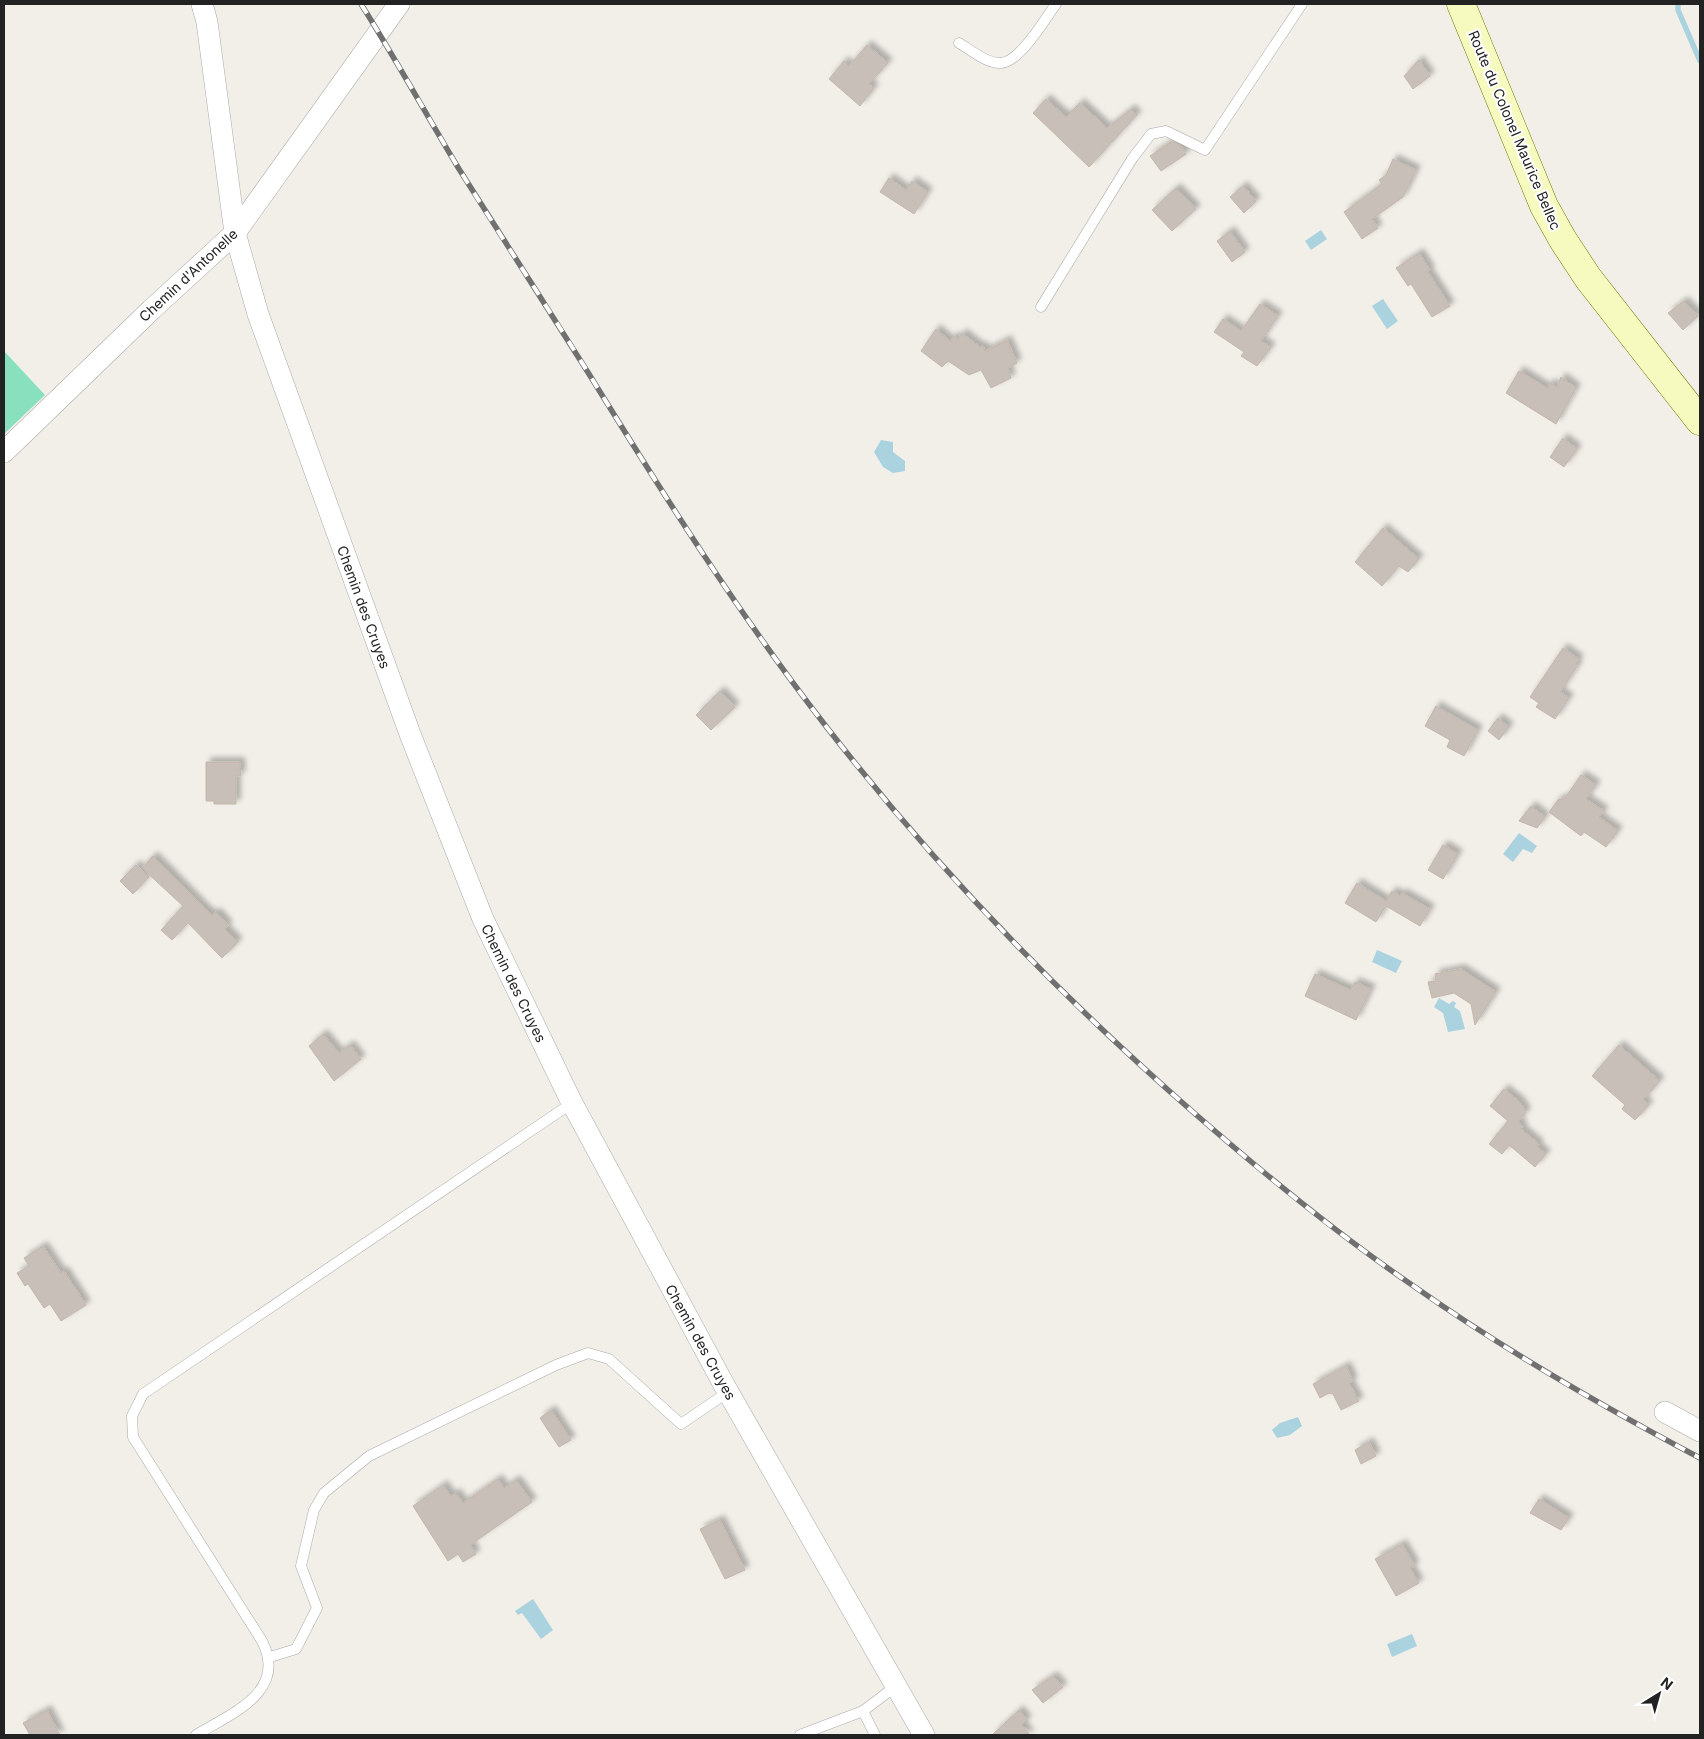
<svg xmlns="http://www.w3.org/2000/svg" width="1704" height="1739" font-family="Inter,sans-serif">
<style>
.pitch{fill:#88e0be}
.water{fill:#aad3df}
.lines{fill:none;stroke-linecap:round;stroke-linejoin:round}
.stream{stroke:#aad3df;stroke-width:5.5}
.building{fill:#c7bfb8;stroke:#c4b6ab;filter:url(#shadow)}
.lane-casing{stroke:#a9a9a9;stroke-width:11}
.street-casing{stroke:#a9a9a9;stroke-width:22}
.secondary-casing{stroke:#707d05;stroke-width:29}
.lane{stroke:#fff;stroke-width:10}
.street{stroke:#fff;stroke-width:21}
.secondary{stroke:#f7fabf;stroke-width:28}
.rail-casing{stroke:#707070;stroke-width:5.5}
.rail{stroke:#fff;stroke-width:4;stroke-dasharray:11;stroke-linecap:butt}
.labels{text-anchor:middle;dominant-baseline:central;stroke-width:4;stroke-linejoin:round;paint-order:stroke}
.street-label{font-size:14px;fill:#222;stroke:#fff}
</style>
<defs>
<filter id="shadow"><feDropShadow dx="4.5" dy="-4.5" stdDeviation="2.5" flood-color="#0004"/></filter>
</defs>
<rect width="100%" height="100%" fill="#f2efe9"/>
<!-- pitch -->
<path class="pitch" d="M 4,351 L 45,395 L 4,434 Z"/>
<!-- water -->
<g class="water">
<path d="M 1321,230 L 1327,239 L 1311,250 L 1305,241 Z"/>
<path d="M 1383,299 L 1398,321 L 1387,329 L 1372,306 Z"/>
<path d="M 881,440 L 893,442 L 893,452 L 905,461 L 905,471 L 893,473 L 883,467 L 874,452 Z"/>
<path d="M 1519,833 L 1537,846 L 1532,853 L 1523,849 L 1513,862 L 1503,854 Z"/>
<path d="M 1377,950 L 1402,961 L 1396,973 L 1372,962 Z"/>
<path d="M 1439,998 L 1449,1004 L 1453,1001 L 1456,1003 L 1454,1007 L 1460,1011 L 1465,1029 L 1448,1032 L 1443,1013 L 1434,1007 Z"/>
<path d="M 1298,1417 L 1302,1426 L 1290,1435 L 1277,1438 L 1272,1430 L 1280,1423 Z"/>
<path d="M 533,1599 L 553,1630 L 541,1639 L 522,1613 L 518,1615 L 515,1611 Z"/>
<path d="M 1412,1634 L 1417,1646 L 1392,1657 L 1387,1644 Z"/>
</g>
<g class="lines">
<!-- stream -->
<path class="stream" d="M 1678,4 L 1678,10 L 1700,61"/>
</g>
<!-- building -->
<g class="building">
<path d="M 867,45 L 888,63 L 869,84 L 874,88 L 860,106 L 829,79 L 844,61 L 849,66 Z"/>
<path d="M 1419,60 L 1430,76 L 1413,89 L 1404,76 Z"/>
<path d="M 1046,99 L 1066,117 L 1080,103 L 1107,128 L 1131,109 L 1137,115 L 1089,167 L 1033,113 Z"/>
<path d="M 1172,141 L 1181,146 L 1186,154 L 1161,171 L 1150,156 Z"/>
<path d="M 1393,159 L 1416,170 L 1403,197 L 1372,219 L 1378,228 L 1362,239 L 1344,212 L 1382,184 L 1379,180 L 1386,175 Z"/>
<path d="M 889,178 L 906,190 L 912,181 L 928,192 L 914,214 L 880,192 Z"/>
<path d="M 1243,186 L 1256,201 L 1244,213 L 1230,197 Z"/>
<path d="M 1176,188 L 1196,209 L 1172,231 L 1152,210 Z"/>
<path d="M 1230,231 L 1245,252 L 1232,262 L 1217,241 Z"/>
<path d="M 1419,253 L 1430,270 L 1428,272 L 1450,306 L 1432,317 L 1411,284 L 1408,286 L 1396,268 Z"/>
<path d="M 1684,301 L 1698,316 L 1683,330 L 1668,313 Z"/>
<path d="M 1260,304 L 1278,316 L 1261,341 L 1271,347 L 1257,366 L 1241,356 L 1244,352 L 1214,332 L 1223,319 L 1241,331 Z"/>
<path d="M 936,329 L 950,341 L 954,336 L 958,339 L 962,333 L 980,347 L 983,346 L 985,351 L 1007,340 L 1017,363 L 1008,368 L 1011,378 L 991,388 L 981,370 L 969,375 L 948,361 L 942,367 L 921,351 Z"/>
<path d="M 1519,371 L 1547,388 L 1550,383 L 1557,387 L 1561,377 L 1576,388 L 1556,424 L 1506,393 Z"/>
<path d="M 1563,438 L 1577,449 L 1564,467 L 1550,457 Z"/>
<path d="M 1383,528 L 1419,559 L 1408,572 L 1399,566 L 1382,586 L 1355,562 Z"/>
<path d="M 1563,648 L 1579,659 L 1576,663 L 1578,665 L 1560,692 L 1569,698 L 1555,719 L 1536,707 L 1539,703 L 1530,697 Z"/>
<path d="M 720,691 L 735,707 L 711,730 L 696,715 Z"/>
<path d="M 1436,706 L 1478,730 L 1464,756 L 1447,747 L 1450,740 L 1425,726 Z"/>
<path d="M 1498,718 L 1509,727 L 1499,740 L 1488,731 Z"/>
<path d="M 206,762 L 240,762 L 241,776 L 236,776 L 236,804 L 214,804 L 214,801 L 206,801 Z"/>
<path d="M 1581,775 L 1596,785 L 1586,799 L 1604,811 L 1599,817 L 1618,831 L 1606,847 L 1584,832 L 1581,836 L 1549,812 L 1558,800 L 1565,798 Z"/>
<path d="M 1531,806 L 1545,817 L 1537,828 L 1519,821 Z"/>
<path d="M 1443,845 L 1458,854 L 1443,879 L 1428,870 Z"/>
<path d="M 153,856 L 206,910 L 212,915 L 216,912 L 228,925 L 225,929 L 238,942 L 222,958 L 188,923 L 172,940 L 161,930 L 183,906 L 142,868 Z"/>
<path d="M 136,865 L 149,877 L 133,894 L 120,881 Z"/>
<path d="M 1357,883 L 1386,901 L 1392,891 L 1400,896 L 1402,893 L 1430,909 L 1420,926 L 1386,906 L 1376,922 L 1345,903 Z"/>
<path d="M 1461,969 L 1496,992 L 1475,1025 L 1471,1004 L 1454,993 L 1432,998 L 1428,982 L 1436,981 L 1435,974 Z"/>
<path d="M 1315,974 L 1350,990 L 1355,982 L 1371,989 L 1356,1020 L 1305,996 Z"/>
<path d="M 323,1034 L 339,1053 L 350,1045 L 361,1059 L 334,1081 L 309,1046 Z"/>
<path d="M 1619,1045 L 1660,1081 L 1643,1100 L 1649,1105 L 1635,1120 L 1622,1109 L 1625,1105 L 1592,1076 Z"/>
<path d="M 1504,1089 L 1520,1102 L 1526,1112 L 1518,1122 L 1523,1126 L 1521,1129 L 1539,1144 L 1537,1147 L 1546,1154 L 1535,1167 L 1509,1145 L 1502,1154 L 1489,1144 L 1508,1121 L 1490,1106 Z"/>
<path d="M 43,1246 L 61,1273 L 64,1271 L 86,1305 L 61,1321 L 50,1304 L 44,1308 L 28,1284 L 25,1286 L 17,1273 L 29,1266 L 24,1258 Z"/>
<path d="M 1346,1366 L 1353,1381 L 1349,1383 L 1359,1401 L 1341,1410 L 1333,1394 L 1329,1393 L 1320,1398 L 1313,1384 Z"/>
<path d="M 551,1410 L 571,1440 L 559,1447 L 540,1418 Z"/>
<path d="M 1369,1442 L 1376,1456 L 1361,1464 L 1355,1450 Z"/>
<path d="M 498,1479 L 504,1488 L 516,1480 L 532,1502 L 470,1545 L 476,1554 L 463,1562 L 458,1554 L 448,1561 L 413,1506 L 443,1485 L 451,1496 L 456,1493 L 463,1503 Z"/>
<path d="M 1539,1499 L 1569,1518 L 1561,1530 L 1530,1513 Z"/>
<path d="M 720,1520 L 745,1570 L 725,1579 L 700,1529 Z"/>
<path d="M 1402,1544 L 1415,1566 L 1410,1568 L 1419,1583 L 1396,1596 L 1375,1559 Z"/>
<path d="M 1053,1676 L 1063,1687 L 1043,1703 L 1032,1690 Z"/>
<path d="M 47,1710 L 60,1735 L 30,1735 L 23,1723 Z"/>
<path d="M 1019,1710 L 1027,1720 L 1022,1725 L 1030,1735 L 992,1735 Z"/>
</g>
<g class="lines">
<defs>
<g id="lane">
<path d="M 959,43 C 971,50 987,64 1001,63 C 1020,62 1045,19 1056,4"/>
<path d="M 1041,307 L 1132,159 L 1151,134 L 1166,131 L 1205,150 L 1302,4"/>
<path d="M 270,1657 L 296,1649 L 317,1608 L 301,1566 L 314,1510 L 324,1493 L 369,1456 L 556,1365 L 588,1353 L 609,1359 L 681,1424 L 728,1392"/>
<path d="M 196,1735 C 232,1713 288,1692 262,1641 L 133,1437 L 132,1416 L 143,1394 L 572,1103"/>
<path d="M 800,1735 L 863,1711"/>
<path d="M 875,1735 L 863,1711 L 896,1686"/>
</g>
<g id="street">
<path d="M 202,4 L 207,22 L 235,233 L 258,314 L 410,734 L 483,919 L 572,1103 L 723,1383 L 924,1735"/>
<path d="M 4,452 L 151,310 L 235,233 L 399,4"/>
<path d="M 1665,1412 L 1700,1431"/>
</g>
<path id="secondary" d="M 1461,4 L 1544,206 L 1563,240 L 1588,278 L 1700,421"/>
</defs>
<!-- lane casing -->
<use href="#lane" class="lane-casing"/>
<!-- street casing -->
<use href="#street" class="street-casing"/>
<!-- secondary casing -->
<use href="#secondary" class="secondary-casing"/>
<!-- lane -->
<use href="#lane" class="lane"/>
<!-- street -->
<use href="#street" class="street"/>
<!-- secondary -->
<use href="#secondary" class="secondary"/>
<defs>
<path id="rail" d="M 361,4 C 395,58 426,114 459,169 C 502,238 546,305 589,374 C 663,494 738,613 825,725 C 935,867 1058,994 1193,1112 C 1264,1174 1337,1234 1415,1287 C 1506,1351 1602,1406 1700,1458"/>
</defs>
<!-- rail casing -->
<use href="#rail" class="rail-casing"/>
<!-- rail -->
<use href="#rail" class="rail"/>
</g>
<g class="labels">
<!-- street labels -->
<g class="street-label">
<text transform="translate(1515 130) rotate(67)">Route du Colonel Maurice Bellec</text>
<text transform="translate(188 275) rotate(-43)">Chemin d'Antonelle</text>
<text transform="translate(364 607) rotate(70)">Chemin des Cruyes</text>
<text transform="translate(514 983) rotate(64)">Chemin des Cruyes</text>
<text transform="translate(701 1342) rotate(61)">Chemin des Cruyes</text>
</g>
</g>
<!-- border -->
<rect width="1704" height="1739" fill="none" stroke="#222222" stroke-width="10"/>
<!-- north arrow -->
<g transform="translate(1659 1694) rotate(37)" stroke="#ffffff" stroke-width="4" paint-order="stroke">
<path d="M0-4L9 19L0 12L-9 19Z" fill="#222222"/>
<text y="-8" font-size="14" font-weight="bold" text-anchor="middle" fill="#222222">N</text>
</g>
</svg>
